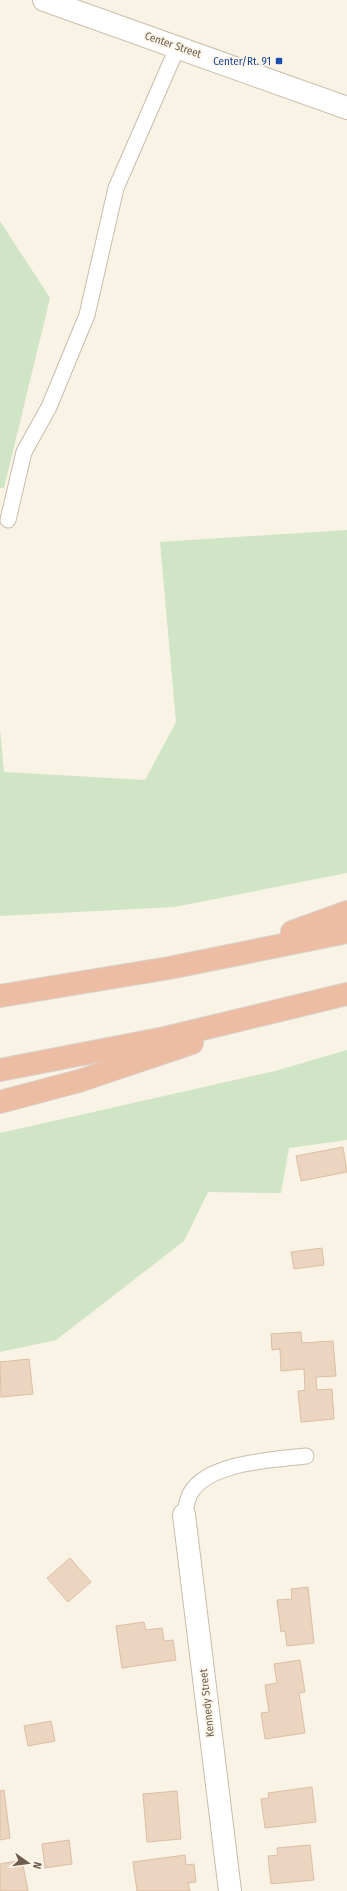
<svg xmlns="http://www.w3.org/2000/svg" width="347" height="1891" font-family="'Fira Sans Condensed',sans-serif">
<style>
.green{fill:#cfe5c5}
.building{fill:#ecd5c0;stroke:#dcbea2}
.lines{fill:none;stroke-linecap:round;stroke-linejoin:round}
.lane-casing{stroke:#c9bcac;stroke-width:17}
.street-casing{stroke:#c9bcac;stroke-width:24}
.secondary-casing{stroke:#ccbdab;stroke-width:24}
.highway-casing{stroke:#d7d2cd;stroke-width:24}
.lane{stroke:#fff;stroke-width:15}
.street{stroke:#fff;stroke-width:22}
.secondary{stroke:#fff;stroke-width:22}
.highway{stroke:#edbda3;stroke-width:22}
.transit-dot{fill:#1a4fb4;stroke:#fdf7eb;stroke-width:1.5}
.labels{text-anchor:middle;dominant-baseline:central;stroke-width:3.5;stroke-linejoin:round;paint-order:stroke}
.street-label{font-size:11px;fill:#6f5d4d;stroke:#fdf7eb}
.transit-label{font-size:11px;fill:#164399;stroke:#fdf7eb;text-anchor:end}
</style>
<rect width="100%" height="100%" fill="#f9f3e5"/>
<!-- green -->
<g class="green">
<path d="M 0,221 L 50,298 L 4,488 L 0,488 Z"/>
<path d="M 347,530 L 347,873 L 174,907 L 0,916 L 0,729 L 4,772 L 145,780 L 176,722 L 160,542 Z"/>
<path d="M 347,1050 L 347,1140 L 289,1148 L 281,1193 L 208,1192 L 184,1241 L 56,1340 L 0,1352 L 0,1133 L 275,1071 Z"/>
</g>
<!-- building -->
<g class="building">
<path d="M 343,1147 L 347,1172 L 301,1181 L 296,1156 Z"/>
<path d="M 322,1248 L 324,1265 L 294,1269 L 291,1252 Z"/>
<path d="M 301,1332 L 302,1343 L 333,1341 L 336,1376 L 316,1377 L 317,1390 L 332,1389 L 334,1419 L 301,1422 L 298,1391 L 305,1390 L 304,1369 L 281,1371 L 280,1349 L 272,1350 L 271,1334 Z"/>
<path d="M 29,1359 L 33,1394 L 1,1397 L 0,1362 Z"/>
<path d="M 70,1558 L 91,1582 L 68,1602 L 47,1578 Z"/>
<path d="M 308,1587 L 314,1643 L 287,1646 L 285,1631 L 281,1632 L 277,1600 L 292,1599 L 291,1589 Z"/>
<path d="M 144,1622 L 146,1630 L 162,1628 L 164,1641 L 173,1640 L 176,1660 L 122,1668 L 116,1626 Z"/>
<path d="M 300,1660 L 305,1692 L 299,1693 L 305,1733 L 265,1739 L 261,1713 L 269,1712 L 265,1685 L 277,1683 L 274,1664 Z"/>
<path d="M 51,1721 L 55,1741 L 28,1746 L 24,1726 Z"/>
<path d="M 312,1787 L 316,1822 L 265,1828 L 261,1799 L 269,1798 L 268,1793 Z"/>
<path d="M 4,1790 L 10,1838 L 0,1840 L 0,1791 Z"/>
<path d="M 177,1791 L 181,1839 L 147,1842 L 143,1794 Z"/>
<path d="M 69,1840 L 72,1864 L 45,1868 L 42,1844 Z"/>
<path d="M 310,1845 L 314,1880 L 271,1884 L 268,1856 L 278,1855 L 277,1848 Z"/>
<path d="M 185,1855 L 186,1865 L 194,1864 L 196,1882 L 188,1883 L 190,1891 L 137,1891 L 133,1862 Z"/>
<path d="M 22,1860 L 28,1891 L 0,1891 L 0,1864 Z"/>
</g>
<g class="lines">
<defs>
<g id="lane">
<path d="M 8,520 L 24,452 L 49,407 L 87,315 L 116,188 L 178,46"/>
<path d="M 184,1515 C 186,1509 187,1500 190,1494 C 207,1462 273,1460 306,1456"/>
</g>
<path id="street" d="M 184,1515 L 230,1891"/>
<path id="secondary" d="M 44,0 L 347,108"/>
<g id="highway">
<path d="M 292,932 L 347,912"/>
<path d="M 0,996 L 169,968 L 347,932"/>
<path d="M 0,1070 L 165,1038 L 347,994"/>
<path d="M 0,1102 L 79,1081 L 192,1043"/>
</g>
</defs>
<!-- lane casing -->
<use href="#lane" class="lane-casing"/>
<!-- street casing -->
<use href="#street" class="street-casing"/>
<!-- secondary casing -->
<use href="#secondary" class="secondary-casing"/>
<!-- highway casing -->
<use href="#highway" class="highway-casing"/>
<!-- lane -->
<use href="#lane" class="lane"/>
<!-- street -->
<use href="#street" class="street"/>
<!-- secondary -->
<use href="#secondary" class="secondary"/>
<!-- highway -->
<use href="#highway" class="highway"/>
</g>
<!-- markers -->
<rect class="transit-dot" x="275" y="57" width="8" height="8" rx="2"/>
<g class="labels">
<!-- street labels -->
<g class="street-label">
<text transform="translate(173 45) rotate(19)">Center Street</text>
<text transform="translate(207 1703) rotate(-96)">Kennedy Street</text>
</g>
<!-- transit labels -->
<g class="transit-label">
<text x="271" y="61">Center/Rt. 91</text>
</g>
</g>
<!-- north arrow -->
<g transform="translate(28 1863) rotate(104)" stroke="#fdf7eb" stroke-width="3" paint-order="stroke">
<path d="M0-3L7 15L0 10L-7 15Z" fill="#6f5d4d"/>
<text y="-6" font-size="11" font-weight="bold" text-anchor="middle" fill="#6f5d4d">N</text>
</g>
</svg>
